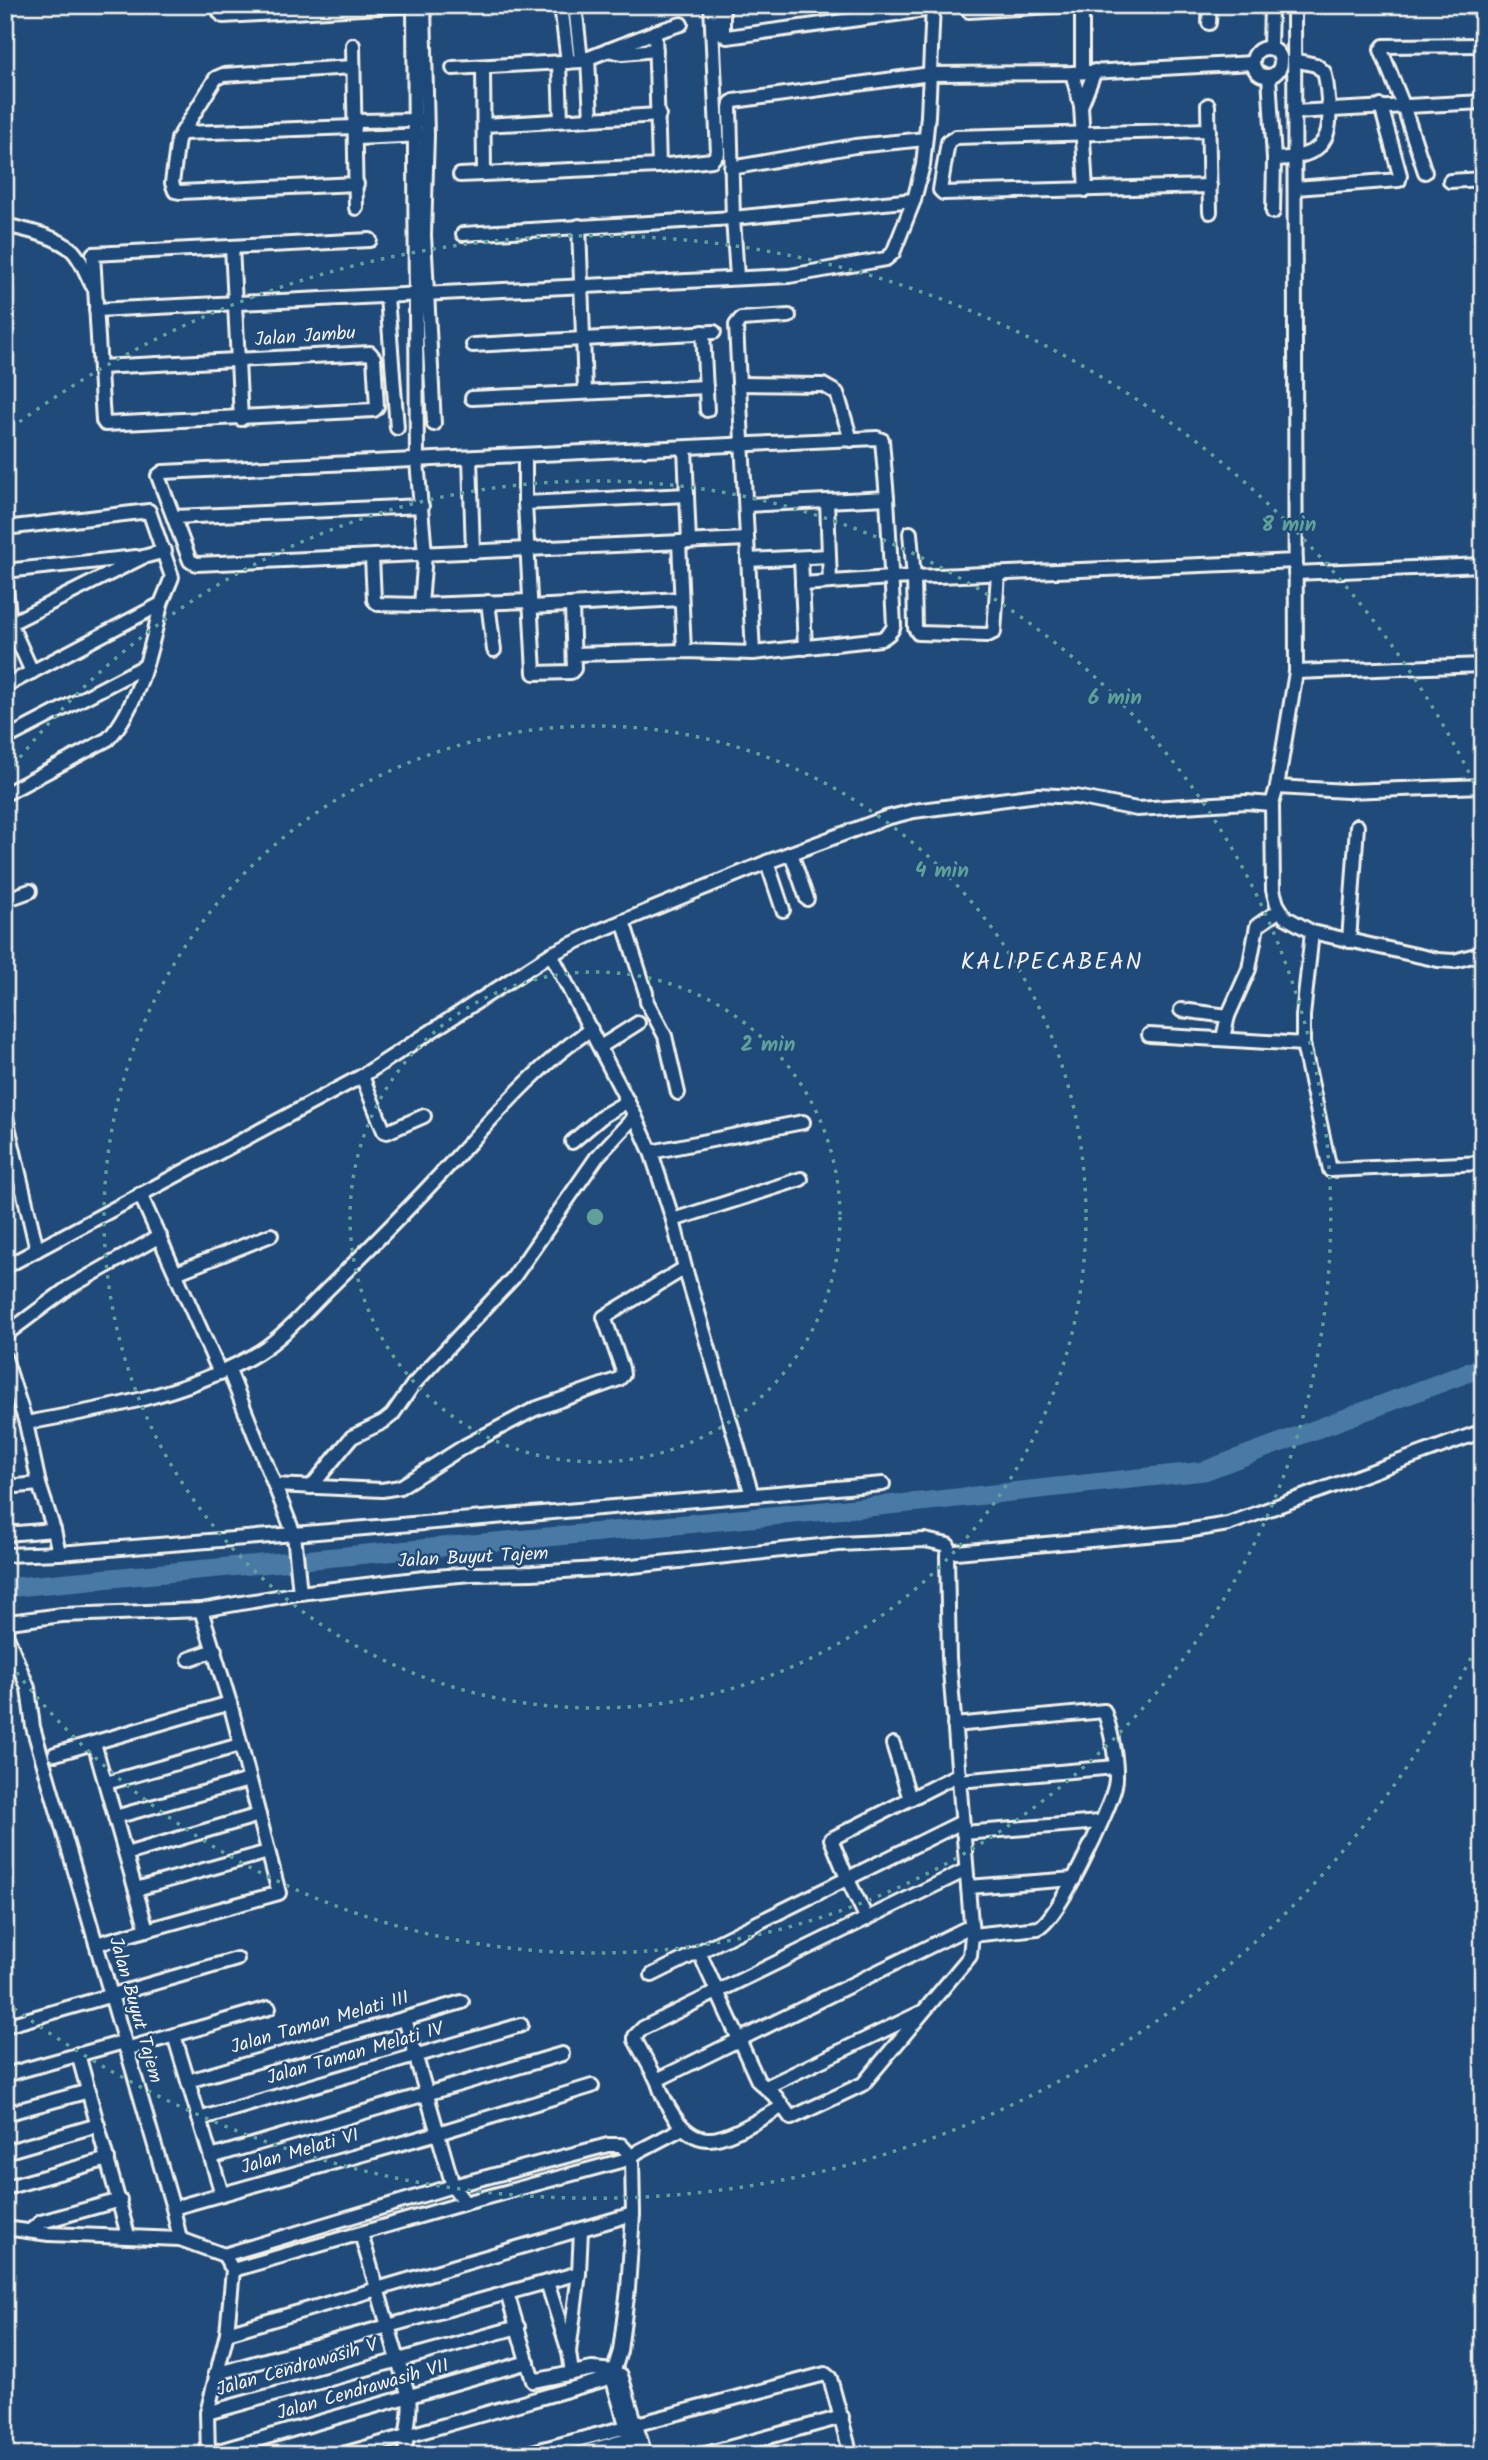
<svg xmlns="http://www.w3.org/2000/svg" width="1488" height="2460" font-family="Kalam,sans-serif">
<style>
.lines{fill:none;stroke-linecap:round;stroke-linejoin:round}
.river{stroke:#497aa6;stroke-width:19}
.minor-casing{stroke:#f4f1e8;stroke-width:18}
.minor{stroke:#1f4a7a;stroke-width:12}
.ring{fill:none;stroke:#5fa199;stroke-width:3.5;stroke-dasharray:3.5 7}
.labels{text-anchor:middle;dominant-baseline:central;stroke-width:5;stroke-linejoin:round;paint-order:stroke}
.street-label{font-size:19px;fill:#f4f1e8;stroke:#1f4a7a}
.quarter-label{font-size:23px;letter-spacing:2px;fill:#f4f1e8;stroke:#1f4a7a}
.centre{fill:#5fa199;stroke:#1f4a7a;stroke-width:3.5}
.ring-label{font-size:21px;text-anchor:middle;font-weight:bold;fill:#5fa199;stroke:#1f4a7a;stroke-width:5;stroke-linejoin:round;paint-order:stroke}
</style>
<rect width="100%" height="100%" fill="#1f4a7a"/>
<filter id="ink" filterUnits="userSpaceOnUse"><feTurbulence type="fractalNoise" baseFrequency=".0143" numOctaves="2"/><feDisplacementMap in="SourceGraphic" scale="14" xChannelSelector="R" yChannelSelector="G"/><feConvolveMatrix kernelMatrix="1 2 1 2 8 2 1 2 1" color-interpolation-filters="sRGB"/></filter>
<g filter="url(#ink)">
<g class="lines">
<!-- river -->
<path class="river" d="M 5,1588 L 920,1502 L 1204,1471 L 1483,1367"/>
<defs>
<g id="minor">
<path d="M 219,5 L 220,13 L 223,16 L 414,5"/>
<path d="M 414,5 L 417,461 L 425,554 L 421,605"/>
<path d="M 424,5 L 427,135 L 424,235 L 434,424"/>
<path d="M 561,5 L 568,62"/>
<path d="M 575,5 L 581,61"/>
<path d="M 723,5 L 723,34 L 727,37 L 932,9"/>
<path d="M 1082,5 L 1082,72"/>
<path d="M 1294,5 L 1296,672 L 1277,787 L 1272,804 L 1273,890 L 1277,904 L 1285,917 L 1312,932 L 1438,960 L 1454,961 L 1483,953"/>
<path d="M 969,11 L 1069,5"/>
<path d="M 1209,23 L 1210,5"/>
<path d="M 655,32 L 659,166"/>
<path d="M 353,45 L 356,208"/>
<path d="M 1270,48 L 1271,5"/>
<circle cx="1267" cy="62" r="14"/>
<path d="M 608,50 L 623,53 L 656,50"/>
<path d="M 588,58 L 591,118"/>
<path d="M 559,63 L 561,120"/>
<path d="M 353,67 L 223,75 L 216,78 L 178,139 L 172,183 L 175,191 L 180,192 L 357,184"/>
<path d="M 483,67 L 484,174"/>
<path d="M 453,68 L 581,61 L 655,32 L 681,24"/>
<path d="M 1072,73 L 1081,106 L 1095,71"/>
<path d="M 1269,76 L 1274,159 L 1273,212"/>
<path d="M 1208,105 L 1210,212"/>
<path d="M 1081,106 L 1086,190"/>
<path d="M 1294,112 L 1483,102"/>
<path d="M 355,121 L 422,120"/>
<path d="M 485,125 L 659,115"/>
<path d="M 1209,130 L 956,137 L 948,142 L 940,190 L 943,193 L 1210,186"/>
<path d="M 183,133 L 355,127"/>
<path d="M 356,138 L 424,135"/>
<path d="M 1274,159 C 1317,158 1335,144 1328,99 C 1327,90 1327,81 1324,72 L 1316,65 L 1294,60"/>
<path d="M 731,168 L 855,146 L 925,139"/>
<path d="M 1425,172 L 1403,105 L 1381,50 L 1384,46 L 1483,45"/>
<path d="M 460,175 L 659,166 L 712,160 L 718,153 L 711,5"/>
<path d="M 1450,181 L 1483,179"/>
<path d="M 1296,188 L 1399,180 L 1400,175 L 1381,106"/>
<path d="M 5,225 C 26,230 57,236 73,251 C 82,261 86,273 92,285"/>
<path d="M 579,226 L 585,391"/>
<path d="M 463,234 L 733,218 L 914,200"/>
<path d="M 232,247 L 241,419"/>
<path d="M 737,277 L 733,218 L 730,108 L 731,103 L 734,101 L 930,74 L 1072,73 L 1253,63"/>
<path d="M 387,297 L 397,428"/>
<path d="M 96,310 L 789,276 L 886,259 L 893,253 L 914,200 L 923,165 L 928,116 L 933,5"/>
<path d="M 703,332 L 707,410"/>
<path d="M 473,345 L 714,332"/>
<path d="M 100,367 L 370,353 L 374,358 L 377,407 L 374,410 L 105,424 L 103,421 L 93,254 L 370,240"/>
<path d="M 741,384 L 823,385 L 837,393 L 851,440"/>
<path d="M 472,398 L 706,387"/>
<path d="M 685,448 L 689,542"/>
<path d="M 525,456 L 525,503 L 534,673 L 571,672 L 574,669 L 572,606"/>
<path d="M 470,458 L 473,552"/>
<path d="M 827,501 L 830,582"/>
<path d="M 525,503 L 687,495"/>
<path d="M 746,505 L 887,498"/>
<path d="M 174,517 L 422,506"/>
<path d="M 5,528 L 149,511 L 172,577 L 161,604 L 5,686"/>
<path d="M 910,533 L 914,577 L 915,628 L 918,633 L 988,635 L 994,632 L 998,574"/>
<path d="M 679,542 L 684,651"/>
<path d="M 372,557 L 374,600 L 378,604 L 421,605 L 530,601"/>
<path d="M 801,558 L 805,648"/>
<path d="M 748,560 L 829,556"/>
<path d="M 5,571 L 136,557"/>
<path d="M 1295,573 L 1483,565"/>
<path d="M 5,579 L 10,623 L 32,672"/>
<path d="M 802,584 L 891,578 L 1296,561"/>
<path d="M 488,602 L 494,650"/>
<path d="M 530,607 L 681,599"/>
<path d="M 5,626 L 143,557 L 165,551"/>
<path d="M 753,653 L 736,325 L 741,319 L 789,316"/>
<path d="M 575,654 L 684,651 L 753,653 L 881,639 C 888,635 892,632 894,625 L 887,498 L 882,440 L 877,438 L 163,472 L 158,476 L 190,561 L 197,564 L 747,539"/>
<path d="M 1296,672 L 1483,665"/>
<path d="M 5,739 L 145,666"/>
<path d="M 1277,787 L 1347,791 L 1483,786"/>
<path d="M 5,794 L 108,739 C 138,708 152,646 161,604"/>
<path d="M 791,853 L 807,899"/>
<path d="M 767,862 L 783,910"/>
<path d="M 5,900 L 30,891"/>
<path d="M 623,921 L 646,993 L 647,1002 L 665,1036 L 678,1093"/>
<path d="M 1349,941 L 1357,826"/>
<path d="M 551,954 L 635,1116 L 651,1152 L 673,1220 L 685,1268 L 752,1495"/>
<path d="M 1181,1010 L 1228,1016"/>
<path d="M 1149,1035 L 1303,1044 L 1303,1016 L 1312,932"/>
<path d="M 1223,1038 L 1228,1016 L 1249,969 L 1257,926 L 1280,910"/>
<path d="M 1303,1044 L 1330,1170 L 1483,1163"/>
<path d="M 600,1047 L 638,1023"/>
<path d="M 362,1076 L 384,1131 L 387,1132 L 424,1116"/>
<path d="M 5,1113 L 37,1250"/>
<path d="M 572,1142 L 604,1115 L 628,1101"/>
<path d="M 651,1152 L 803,1122"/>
<path d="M 140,1194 L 220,1373"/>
<path d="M 673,1220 L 801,1179"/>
<path d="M 5,1267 L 362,1076 L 551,954 L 599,931 L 767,862 L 886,818 L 914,811 L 1038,795 L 1076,797 L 1137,809 L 1246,802 L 1272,804"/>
<path d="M 176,1273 L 271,1235"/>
<path d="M 5,1335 L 68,1288 L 160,1236"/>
<path d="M 5,1358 L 26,1423 C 103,1409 180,1396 249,1358 C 281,1341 306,1310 332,1285 C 374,1244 414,1203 454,1160 C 497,1113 538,1065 591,1029"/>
<path d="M 228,1368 L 294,1534 L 883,1484"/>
<path d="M 26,1423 L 39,1484 L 54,1530 L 59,1553"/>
<path d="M 275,1485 L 382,1490 L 400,1487 L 465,1446 L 535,1409 L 619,1379 L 623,1375 L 622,1368 L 604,1317 L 685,1268"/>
<path d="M 5,1487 L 39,1484"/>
<path d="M 311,1487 L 352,1437 L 383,1422 L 392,1415 L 413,1385 L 513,1278 L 597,1157 L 635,1116"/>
<path d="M 5,1534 L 54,1530"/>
<path d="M 956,1552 L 1180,1532 L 1228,1524 L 1483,1431"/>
<path d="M 5,1555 L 59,1553 L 294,1534 L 300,1593"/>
<path d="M 5,1627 L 9,1622 L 62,1615 L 201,1610 L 300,1593 L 424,1578 L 472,1574 L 532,1573 L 613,1568 L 839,1544 L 925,1540 L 948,1545"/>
<path d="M 5,1631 L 28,1688 L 33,1727 L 173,2208 L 180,2239"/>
<path d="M 189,1659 L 215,1650"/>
<path d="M 954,1725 L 1104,1711 C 1111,1729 1119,1768 1115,1786 C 1110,1809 1057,1922 1038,1928 L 972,1935"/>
<path d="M 94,1743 L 147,1930"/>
<path d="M 893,1744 L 910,1799"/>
<path d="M 55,1754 L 230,1703"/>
<path d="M 959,1781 L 1115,1767"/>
<path d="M 106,1783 L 240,1745"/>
<path d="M 115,1817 L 249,1780"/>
<path d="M 963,1833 L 1099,1822"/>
<path d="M 126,1854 L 259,1815"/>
<path d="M 968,1887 L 1074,1879"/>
<path d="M 136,1889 L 268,1852"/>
<path d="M 867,1919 L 847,1878 L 831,1839 L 959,1774"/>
<path d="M 96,1944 L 279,1893 L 230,1703 L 201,1610"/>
<path d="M 699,1952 L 758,2081 L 776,2097 L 791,2118 L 863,2084 L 970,1956 L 972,1935 L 949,1658 L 947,1555"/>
<path d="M 652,1975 L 962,1822"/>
<path d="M 405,2019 L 453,2186 L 465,2203"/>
<path d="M 5,2026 L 237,1959"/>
<path d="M 174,2035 L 222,2194"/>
<path d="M 126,2049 L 269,2008"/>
<path d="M 78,2054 L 128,2235"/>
<path d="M 5,2075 L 124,2042"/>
<path d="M 657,2080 L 635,2040 L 635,2036 L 643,2028 L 966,1870"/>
<path d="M 188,2081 L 462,2002"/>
<path d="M 766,2087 L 920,2013"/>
<path d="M 782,2107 C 765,2116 726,2141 707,2139 C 680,2137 664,2102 657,2080 L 971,1926"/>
<path d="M 5,2114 L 89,2091"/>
<path d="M 199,2119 L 521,2025"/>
<path d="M 5,2152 L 98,2125"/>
<path d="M 211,2157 L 562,2054"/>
<path d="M 5,2188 L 108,2159"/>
<path d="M 173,2208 L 438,2133 L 592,2086"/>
<path d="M 5,2228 L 49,2234 L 180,2239 L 224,2255 L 233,2270 L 227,2333 L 207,2413 L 208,2455"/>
<path d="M 30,2231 L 41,2222 L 120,2200"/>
<path d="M 361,2234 L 409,2397 C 412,2419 404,2432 406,2455"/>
<path d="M 224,2255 L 453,2186 L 608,2145 L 621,2145 L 632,2157 L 633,2214 L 628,2289 L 620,2351 L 612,2377 L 635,2455"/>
<path d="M 233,2270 L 465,2203 L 628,2159 L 639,2151 L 683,2128"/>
<path d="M 547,2282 L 569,2352 L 572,2373"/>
<path d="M 507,2293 L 533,2381 L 592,2369 L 615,2371"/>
<path d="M 227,2333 L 633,2214"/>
<path d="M 569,2352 L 579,2273 L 581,2230"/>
<path d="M 215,2374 L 579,2273"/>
<path d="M 621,2375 L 645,2455"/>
<path d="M 207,2413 L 518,2327"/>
<path d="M 208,2454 L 528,2362"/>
<path d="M 340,2455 L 620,2375"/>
<path d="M 521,2455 L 825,2374 L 830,2378 L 851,2455"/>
<path d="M 574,2455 L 630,2439"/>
<path d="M 702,2455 L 842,2417"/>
</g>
</defs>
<!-- minor casing -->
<use href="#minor" class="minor-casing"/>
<!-- minor -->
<use href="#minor" class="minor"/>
</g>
</g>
<!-- distance rings -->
<g class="ring">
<circle cx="595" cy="1217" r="245"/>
<circle cx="595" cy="1217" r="491"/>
<path d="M7 774A736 736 0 1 1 7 1660"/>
<path d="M1480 1639A981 981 0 0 1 11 2006M11 428A981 981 0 0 1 1480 795"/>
</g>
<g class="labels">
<!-- street labels -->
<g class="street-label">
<text transform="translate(305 337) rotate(-4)">Jalan Jambu</text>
<text transform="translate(473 1558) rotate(-3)">Jalan Buyut Tajem</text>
<text transform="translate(135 2010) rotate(74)">Jalan Buyut Tajem</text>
<text transform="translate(320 2023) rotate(-16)">Jalan Taman Melati III</text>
<text transform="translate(355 2054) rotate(-16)">Jalan Taman Melati IV</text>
<text transform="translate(300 2152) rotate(-16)">Jalan Melati VI</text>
<text transform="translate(297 2368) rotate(-16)">Jalan Cendrawasih V</text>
<text transform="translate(363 2390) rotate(-16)">Jalan Cendrawasih VII</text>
</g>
<!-- quarter labels -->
<g class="quarter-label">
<text x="1052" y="963">KALIPECABEAN</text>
</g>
</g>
<circle cx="595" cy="1217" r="10" class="centre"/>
<g class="ring-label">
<text x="1289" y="531">8 min</text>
<text x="1115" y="704">6 min</text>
<text x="942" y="877">4 min</text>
<text x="768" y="1051">2 min</text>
</g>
<!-- margin -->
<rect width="1488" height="2460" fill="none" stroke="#1f4a7a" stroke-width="28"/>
<rect x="14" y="14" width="1460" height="2432" fill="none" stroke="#f4f1e8" stroke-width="2.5" filter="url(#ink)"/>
</svg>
